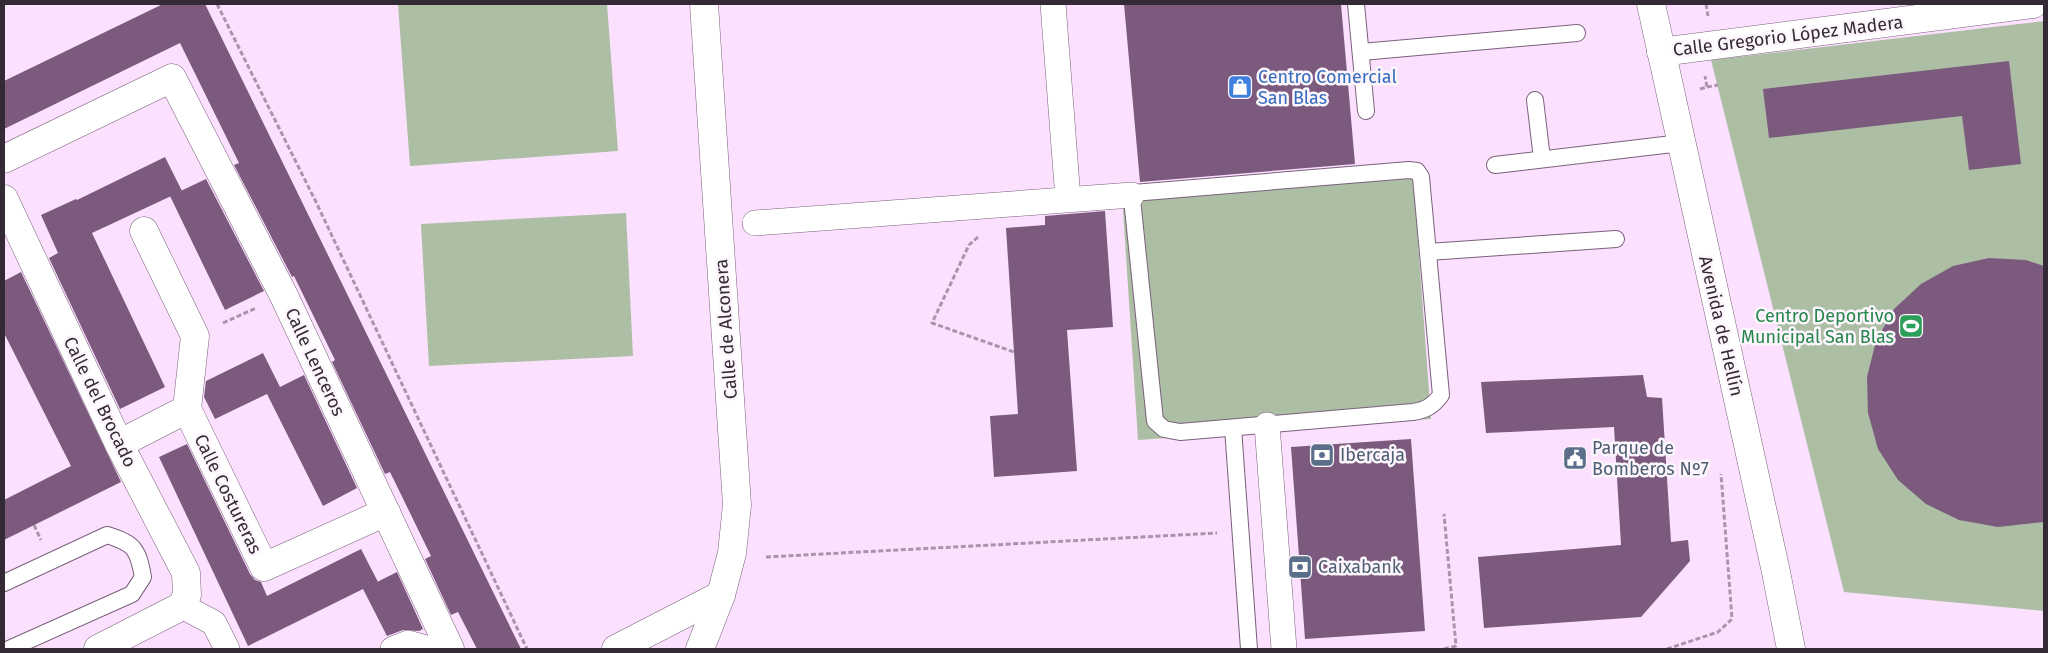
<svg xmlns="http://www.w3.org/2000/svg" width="2048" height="653" font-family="'Fira Sans',sans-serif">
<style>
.green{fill:#acbea4}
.building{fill:#7b5a7e}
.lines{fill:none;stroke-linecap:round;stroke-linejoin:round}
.service-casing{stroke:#79617b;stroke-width:18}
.pedestrian-casing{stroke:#79617b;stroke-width:26}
.minor-casing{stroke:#79617b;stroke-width:29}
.path{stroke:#a995ab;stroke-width:3;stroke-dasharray:5 2.5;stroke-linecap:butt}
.service{stroke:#fff;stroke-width:16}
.pedestrian{stroke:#fff;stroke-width:25}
.minor{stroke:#fff;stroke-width:28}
.labels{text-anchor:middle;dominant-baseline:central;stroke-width:5;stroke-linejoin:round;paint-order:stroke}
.street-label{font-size:18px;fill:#342a35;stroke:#fcf6fc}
.shop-label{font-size:18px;fill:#366cbe;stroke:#fcf6fc;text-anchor:start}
.leisure-label{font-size:18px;fill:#27864d;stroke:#fcf6fc;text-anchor:end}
.service-label{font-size:18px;fill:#4e5e75;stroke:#fcf6fc;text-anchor:start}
</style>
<rect width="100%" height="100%" fill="#fce1fe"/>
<!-- green -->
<g class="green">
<path d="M 398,4 L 607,4 L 618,151 L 410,166 Z"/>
<path d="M 2044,21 L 2044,611 L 1844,592 L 1711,60 Z"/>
<path d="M 1413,173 L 1431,419 L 1138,440 L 1122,194 Z"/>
<path d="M 626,213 L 633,356 L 429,366 L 421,224 Z"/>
</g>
<!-- building -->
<g class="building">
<path d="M 163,4 L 205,4 L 521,649 L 477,649 L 458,612 L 451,615 L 425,559 L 431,556 L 390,472 L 385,474 L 332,362 L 335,360 L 294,276 L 292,277 L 234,165 L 239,163 L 180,43 L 4,129 L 4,81 Z"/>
<path d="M 1124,4 L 1341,4 L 1355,164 L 1140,182 Z"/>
<path d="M 2009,61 L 2021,164 L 1969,170 L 1962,116 L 1769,138 L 1763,89 Z"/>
<path d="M 165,157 L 182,191 L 92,233 L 165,387 L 120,409 L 49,258 L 58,253 L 41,215 L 76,199 L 77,200 Z"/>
<path d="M 206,179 L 264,291 L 225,310 L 170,196 Z"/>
<path d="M 1105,211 L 1113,327 L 1067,330 L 1077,471 L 994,477 L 990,416 L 1018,414 L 1006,228 L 1045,225 L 1045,216 Z"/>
<path d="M 1989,258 L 2026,260 L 2044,266 L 2044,522 L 1998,527 L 1959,520 L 1926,504 L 1898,480 L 1878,449 L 1868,413 L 1867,377 L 1876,341 L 1894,309 L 1921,284 L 1953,266 Z"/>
<path d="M 21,272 L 121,482 L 4,540 L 4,500 L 71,466 L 4,333 L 4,281 Z"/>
<path d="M 263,353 L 280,387 L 304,375 L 357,488 L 323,506 L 267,394 L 215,419 L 204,397 L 206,381 Z"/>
<path d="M 1643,375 L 1647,397 L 1662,398 L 1671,542 L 1688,540 L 1690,561 L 1641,617 L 1484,628 L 1478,557 L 1621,545 L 1614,427 L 1486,433 L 1481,382 Z"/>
<path d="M 1411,439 L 1425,631 L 1305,639 L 1291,447 Z"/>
<path d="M 187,444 L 250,574 L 255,580 L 261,582 L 267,596 L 361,549 L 378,582 L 373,584 L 397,572 L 423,629 L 419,631 L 403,630 L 387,636 L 363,589 L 248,646 L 159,457 Z"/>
</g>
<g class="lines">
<defs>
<g id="service">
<path d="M 1356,4 L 1366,111"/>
<path d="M 1361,52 L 1577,33"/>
<path d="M 1535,100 L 1542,159"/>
<path d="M 1495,165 L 1681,143"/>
<path d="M 1409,170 L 1417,171 L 1421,177 L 1441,395 C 1433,406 1426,410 1413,412 L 1180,432 L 1164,429 L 1155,421 L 1132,199 L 1133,193 Z"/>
<path d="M 1428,252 L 1616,239"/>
<path d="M 1233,428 L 1249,649"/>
<path d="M 4,583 L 107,535 C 134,543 138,549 143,577 L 132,594 L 9,649"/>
</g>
<g id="pedestrian">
<path d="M 1053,4 L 1068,199"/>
<path d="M 755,223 L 1132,195"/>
<path d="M 1267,425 L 1284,649"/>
<path d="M 182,606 L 214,623 L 227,649"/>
<path d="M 393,649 L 408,643 L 430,649"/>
</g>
<g id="minor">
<path d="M 1651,4 L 1776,572 L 1791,649"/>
<path d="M 1661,52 L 2033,4"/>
<path d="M 4,159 L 172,78 L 284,296 L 450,649"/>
<path d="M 4,199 L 119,444 L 186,573 L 187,595 L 182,606 L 98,649"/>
<path d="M 187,409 L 264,567 L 386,512"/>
<path d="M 119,444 L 187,409 L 195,336 L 144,231"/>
<path d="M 616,649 L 721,595"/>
<path d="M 700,649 L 721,595 L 732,553 L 737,505 L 704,4"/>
</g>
</defs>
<!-- service casing -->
<use href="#service" class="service-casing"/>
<!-- pedestrian casing -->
<use href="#pedestrian" class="pedestrian-casing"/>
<!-- minor casing -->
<use href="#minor" class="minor-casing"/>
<!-- path -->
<g class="path">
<path d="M 217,4 L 317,204 L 527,649"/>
<path d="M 1706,4 L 1708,16"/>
<path d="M 1707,87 L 1718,85"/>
<path d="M 1700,89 L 1707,87 L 1705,76"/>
<path d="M 978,237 L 969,245 L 932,323 L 1014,352"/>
<path d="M 223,323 L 256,308"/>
<path d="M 34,525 L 41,540"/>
<path d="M 766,557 L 1217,533"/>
<path d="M 1444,649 L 1456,646 L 1444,514"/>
<path d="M 1667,649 L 1718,632 L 1732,619 L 1721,474"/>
</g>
<!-- service -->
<use href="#service" class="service"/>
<!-- pedestrian -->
<use href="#pedestrian" class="pedestrian"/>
<!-- minor -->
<use href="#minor" class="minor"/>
</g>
<!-- icons -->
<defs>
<symbol id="shop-square" viewBox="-11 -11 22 22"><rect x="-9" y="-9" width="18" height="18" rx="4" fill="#3f7fe0" stroke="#fcf6fc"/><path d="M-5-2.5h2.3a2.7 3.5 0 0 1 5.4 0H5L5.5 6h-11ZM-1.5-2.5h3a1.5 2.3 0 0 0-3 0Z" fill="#fff"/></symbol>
<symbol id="stadium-square" viewBox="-11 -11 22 22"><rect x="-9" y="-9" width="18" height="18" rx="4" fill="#2e9e5b" stroke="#fcf6fc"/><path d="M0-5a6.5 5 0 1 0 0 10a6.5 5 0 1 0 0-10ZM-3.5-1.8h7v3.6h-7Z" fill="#fff"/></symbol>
<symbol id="bank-square" viewBox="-11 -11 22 22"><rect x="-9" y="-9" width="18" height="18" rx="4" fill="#5c6f8a" stroke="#fcf6fc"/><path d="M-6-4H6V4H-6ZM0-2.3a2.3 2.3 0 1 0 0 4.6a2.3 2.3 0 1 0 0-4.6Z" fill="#fff"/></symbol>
<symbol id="civic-square" viewBox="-11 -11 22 22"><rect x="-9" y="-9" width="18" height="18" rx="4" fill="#5c6f8a" stroke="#fcf6fc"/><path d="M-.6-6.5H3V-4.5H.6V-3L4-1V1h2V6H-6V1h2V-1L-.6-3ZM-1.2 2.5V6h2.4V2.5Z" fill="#fff"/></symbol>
</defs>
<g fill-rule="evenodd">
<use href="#shop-square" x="1226" y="73" width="28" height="28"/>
<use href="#stadium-square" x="1897" y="312" width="28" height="28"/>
<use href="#bank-square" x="1308" y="441" width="28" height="28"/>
<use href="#civic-square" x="1561" y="444" width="28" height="28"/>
<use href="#bank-square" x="1286" y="553" width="28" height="28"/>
</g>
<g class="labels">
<!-- street labels -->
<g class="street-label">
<text transform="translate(1788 36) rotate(-7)">Calle Gregorio López Madera</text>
<text transform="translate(1721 326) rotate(77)">Avenida de Hellín</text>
<text transform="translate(726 329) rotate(-94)">Calle de Alconera</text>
<text transform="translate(315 362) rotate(65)">Calle Lenceros</text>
<text transform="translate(100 402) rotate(64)">Calle del Brocado</text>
<text transform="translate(228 494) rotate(64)">Calle Costureras</text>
</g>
<!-- shop labels -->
<g class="shop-label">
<text x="1258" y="77">Centro Comercial<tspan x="1258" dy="21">San Blas</tspan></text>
</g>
<!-- leisure labels -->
<g class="leisure-label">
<text x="1894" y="316">Centro Deportivo<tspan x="1894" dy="21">Municipal San Blas</tspan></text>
</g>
<!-- service labels -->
<g class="service-label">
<text x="1592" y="448">Parque de<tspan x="1592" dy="21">Bomberos Nº7</tspan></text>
<text x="1340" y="455">Ibercaja</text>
<text x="1318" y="567">Caixabank</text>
</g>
</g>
<!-- border -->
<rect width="2048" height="653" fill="none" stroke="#342a35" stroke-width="10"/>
</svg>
